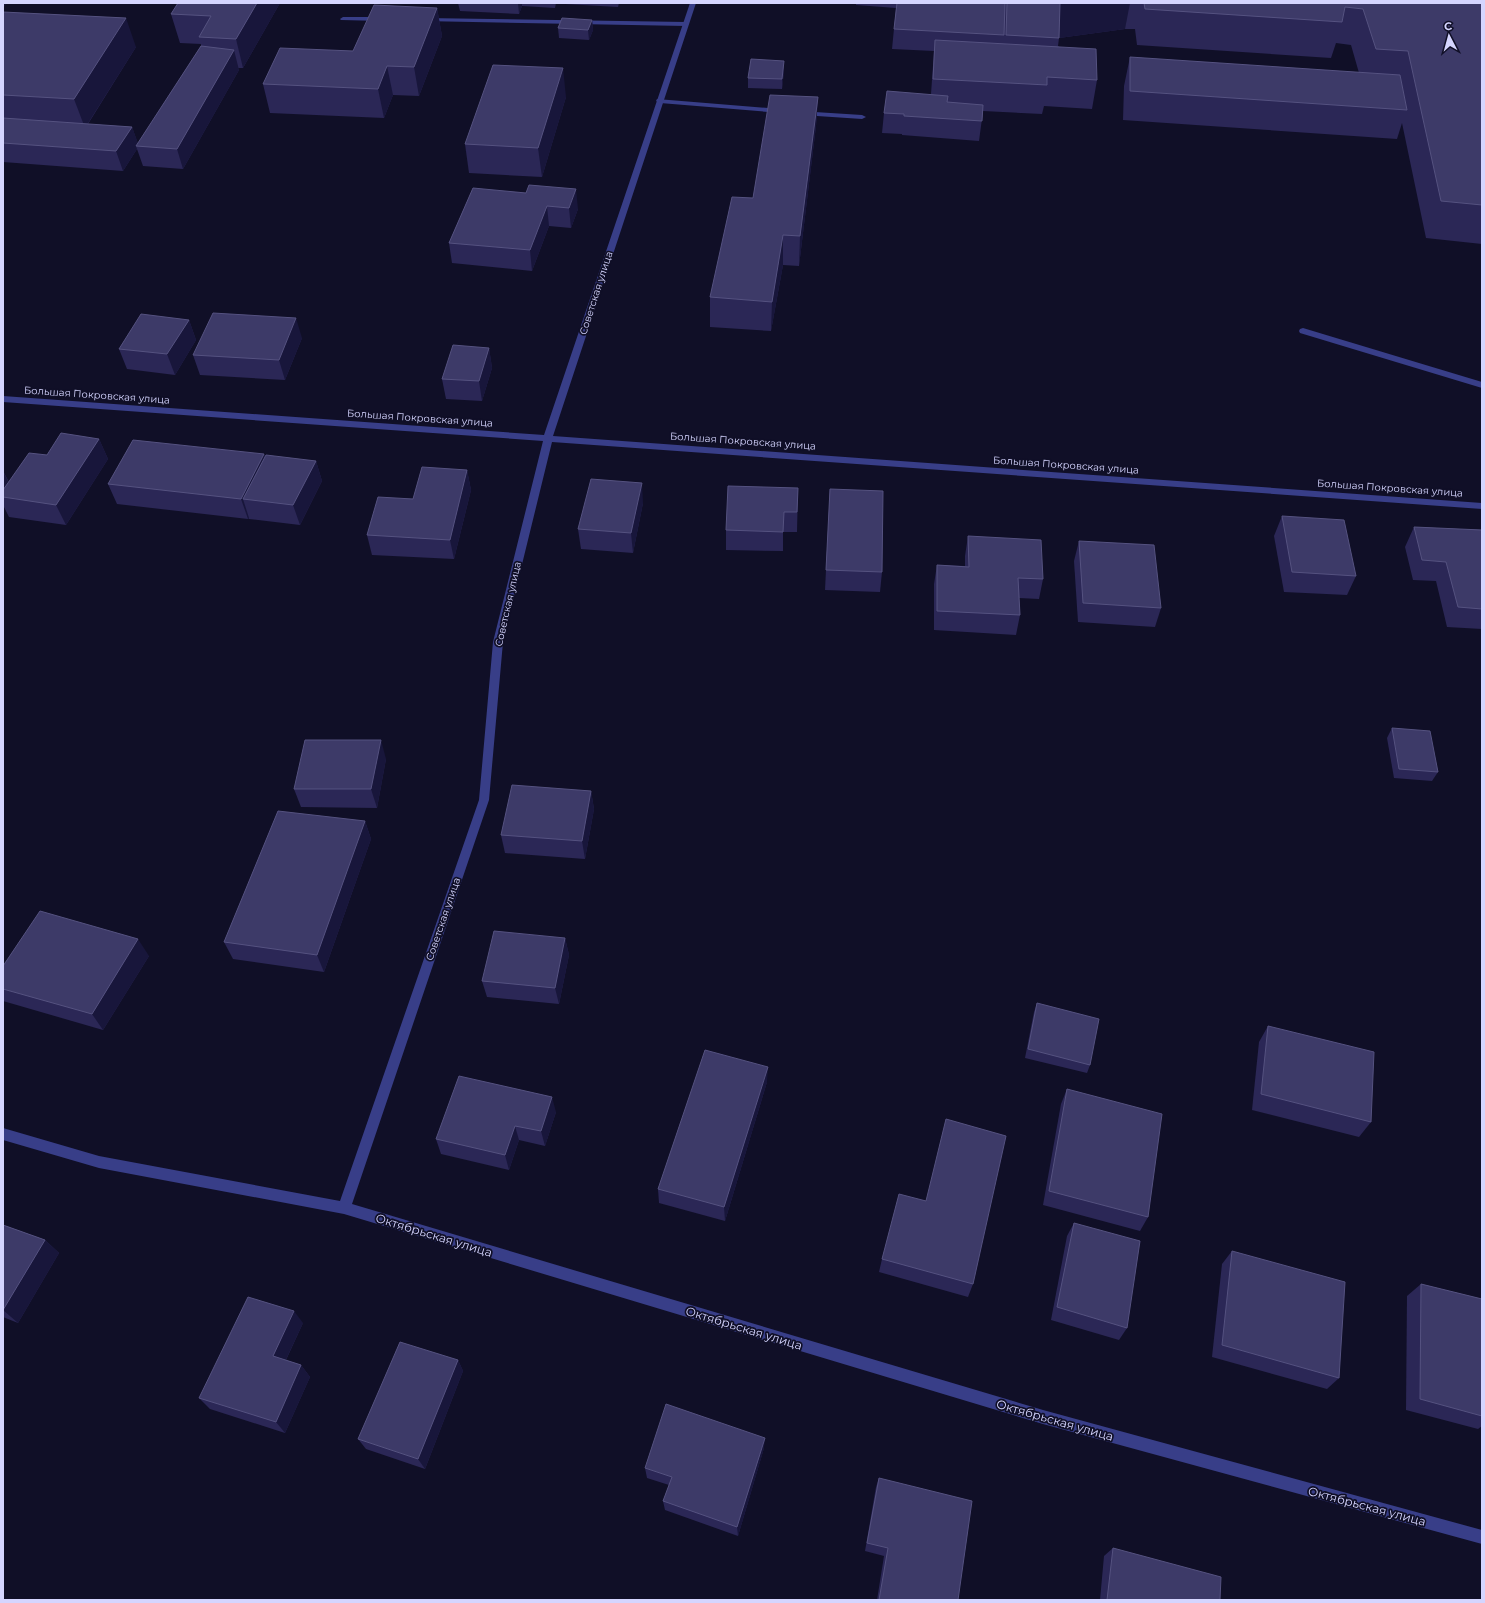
<svg xmlns="http://www.w3.org/2000/svg" width="1485" height="1603" font-family="Montserrat,sans-serif">
<style>
.lines{fill:none;stroke-linecap:round;stroke-linejoin:round}
.service{fill:#383e88;fill-rule:evenodd}
.minor{fill:#383e88;fill-rule:evenodd}
.wall{fill:#2b2756}
.shaded-wall{fill:#18163b}
.building{fill:#3d3a68;stroke:#555280}
.labels{text-anchor:middle;dominant-baseline:central;stroke-width:3.5;stroke-linejoin:round;paint-order:stroke}
.street-label{font-size:10px;fill:#d5d5ff;stroke:#100f27}
.near-street-label{font-size:12px;fill:#d5d5ff;stroke:#100f27}
</style>
<rect width="100%" height="100%" fill="#100f27"/>
<g class="lines">
<!-- service -->
<g class="service">
<path d="M 343,17 L 382,17 L 385,19 L 382,21 L 341,20 L 340,19 Z"/>
<path d="M 424,18 L 686,22 L 689,24 L 686,26 L 422,21 L 421,20 Z"/>
<path d="M 657,99 L 781,109 L 785,111 L 781,113 L 660,103 L 656,101 Z"/>
<path d="M 799,111 L 862,115 L 866,117 L 862,119 L 802,115 L 799,115 Z"/>
<path d="M 1303,328 L 1482,382 L 1482,388 L 1300,333 L 1299,331 L 1300,329 Z"/>
</g>
<!-- minor -->
<path class="minor" d="M 690,3 L 696,3 L 553,436 L 1482,503 L 1482,509 L 552,442 L 503,642 L 489,800 L 352,1204 L 1043,1410 L 1482,1530 L 1482,1544 L 1043,1424 L 344,1214 L 99,1168 L 3,1140 L 3,1128 L 99,1156 L 340,1201 L 479,800 L 493,642 L 543,441 L 3,402 L 3,396 L 544,435 Z"/>
</g>
<!-- wall -->
<g class="wall">
<path d="M 178,3 L 280,3 L 243,68 L 238,68 L 239,70 L 183,169 L 143,166 L 137,149 L 123,171 L 3,162 L 3,12 L 136,47 L 88,124 L 132,127 L 138,144 L 201,46 L 201,44 L 180,43 L 171,14 Z"/>
<path d="M 458,3 L 556,3 L 555,8 L 522,6 L 519,14 L 460,11 Z"/>
<path d="M 565,3 L 619,3 L 618,7 L 565,4 Z"/>
<path d="M 788,3 L 811,3 L 810,4 Z"/>
<path d="M 856,3 L 1482,3 L 1482,244 L 1426,238 L 1402,123 L 1397,139 L 1123,120 L 1124,86 L 1130,57 L 1359,73 L 1351,45 L 1336,43 L 1331,58 L 1137,45 L 1135,29 L 1125,29 L 1059,38 L 1058,46 L 1097,80 L 1092,109 L 1044,106 L 1042,114 L 983,111 L 979,141 L 902,135 L 902,134 L 882,133 L 884,113 L 931,94 L 934,51 L 892,49 L 896,8 L 856,5 Z"/>
<path d="M 437,8 L 442,36 L 419,96 L 393,95 L 384,118 L 270,113 L 263,84 L 353,51 Z"/>
<path d="M 592,20 L 593,30 L 589,40 L 559,38 L 558,28 Z"/>
<path d="M 784,61 L 784,71 L 782,89 L 748,88 L 748,78 Z"/>
<path d="M 566,97 L 542,177 L 469,173 L 465,144 Z"/>
<path d="M 818,97 L 816,126 L 799,266 L 783,265 L 771,331 L 710,327 L 710,297 L 753,198 Z"/>
<path d="M 473,188 L 578,209 L 571,228 L 549,226 L 532,271 L 452,263 L 449,243 Z"/>
<path d="M 189,320 L 196,340 L 175,375 L 127,369 L 119,349 Z"/>
<path d="M 302,338 L 285,380 L 200,375 L 193,355 Z"/>
<path d="M 489,348 L 492,368 L 482,401 L 446,399 L 442,379 Z"/>
<path d="M 99,439 L 108,459 L 66,525 L 9,517 L 3,505 L 3,471 L 9,482 L 47,455 Z"/>
<path d="M 264,454 L 265,457 L 316,461 L 322,481 L 300,525 L 249,519 L 249,518 L 248,519 L 117,504 L 108,484 Z"/>
<path d="M 467,470 L 471,490 L 454,559 L 372,555 L 367,535 L 413,499 Z"/>
<path d="M 798,488 L 797,532 L 783,532 L 783,551 L 726,550 L 726,530 Z"/>
<path d="M 830,489 L 882,572 L 880,592 L 825,590 Z"/>
<path d="M 643,503 L 633,553 L 581,549 L 578,529 Z"/>
<path d="M 1282,516 L 1356,576 L 1347,595 L 1284,592 L 1274,536 Z"/>
<path d="M 1414,527 L 1482,530 L 1482,629 L 1447,627 L 1436,581 L 1413,580 L 1405,547 Z"/>
<path d="M 968,536 L 1043,579 L 1039,599 L 1019,598 L 1020,615 L 1016,635 L 934,630 L 934,584 L 937,565 L 965,566 L 965,556 Z"/>
<path d="M 1079,541 L 1161,608 L 1155,627 L 1078,622 L 1074,561 Z"/>
<path d="M 1392,728 L 1438,772 L 1432,781 L 1394,778 L 1387,738 Z"/>
<path d="M 386,759 L 377,808 L 301,807 L 294,789 Z"/>
<path d="M 591,791 L 594,809 L 585,859 L 505,853 L 501,835 Z"/>
<path d="M 365,821 L 371,839 L 324,972 L 233,959 L 224,942 Z"/>
<path d="M 565,938 L 569,955 L 559,1004 L 487,997 L 482,981 Z"/>
<path d="M 149,956 L 103,1030 L 3,1001 L 3,966 Z"/>
<path d="M 1037,1003 L 1090,1065 L 1087,1073 L 1025,1058 L 1034,1012 Z"/>
<path d="M 1268,1026 L 1371,1122 L 1359,1137 L 1252,1110 L 1259,1042 Z"/>
<path d="M 767,1082 L 725,1221 L 659,1203 L 658,1189 Z"/>
<path d="M 1067,1089 L 1148,1217 L 1140,1231 L 1043,1205 L 1061,1104 Z"/>
<path d="M 556,1112 L 545,1146 L 519,1140 L 509,1170 L 441,1154 L 436,1139 Z"/>
<path d="M 926,1201 L 973,1284 L 968,1297 L 879,1272 L 882,1259 Z"/>
<path d="M 1074,1223 L 1127,1328 L 1119,1340 L 1051,1320 L 1067,1236 Z"/>
<path d="M 3,1225 L 45,1240 L 59,1253 L 18,1323 L 3,1317 Z"/>
<path d="M 1232,1251 L 1339,1378 L 1327,1389 L 1212,1357 L 1222,1264 Z"/>
<path d="M 1421,1284 L 1482,1299 L 1482,1426 L 1478,1429 L 1406,1410 L 1407,1296 Z"/>
<path d="M 303,1323 L 286,1360 L 301,1365 L 310,1377 L 285,1433 L 210,1409 L 199,1398 Z"/>
<path d="M 458,1360 L 463,1371 L 425,1469 L 366,1449 L 358,1439 Z"/>
<path d="M 764,1448 L 738,1536 L 665,1510 L 663,1501 L 669,1485 L 647,1478 L 645,1468 Z"/>
<path d="M 879,1478 L 958,1600 L 877,1600 L 884,1556 L 865,1551 L 876,1487 Z"/>
<path d="M 1113,1548 L 1220,1600 L 1100,1600 L 1104,1556 Z"/>
</g>
<!-- shaded-wall -->
<g class="shaded-wall">
<path d="M 3,3 L 7,3 L 3,8 Z"/>
<path d="M 257,3 L 280,3 L 243,68 L 236,39 Z"/>
<path d="M 518,3 L 522,3 L 522,6 L 519,14 Z"/>
<path d="M 1060,3 L 1130,3 L 1125,29 L 1059,38 Z"/>
<path d="M 437,8 L 442,36 L 419,96 L 414,67 Z"/>
<path d="M 126,18 L 136,47 L 85,128 L 74,99 Z"/>
<path d="M 592,20 L 593,30 L 589,40 L 588,30 Z"/>
<path d="M 234,50 L 239,70 L 183,169 L 177,149 Z"/>
<path d="M 784,61 L 784,71 L 782,89 L 782,79 Z"/>
<path d="M 387,66 L 393,95 L 384,118 L 378,89 Z"/>
<path d="M 563,68 L 566,97 L 542,177 L 538,148 Z"/>
<path d="M 818,97 L 816,126 L 799,266 L 800,236 Z"/>
<path d="M 132,127 L 139,146 L 136,146 L 137,149 L 123,171 L 116,151 Z"/>
<path d="M 576,189 L 578,209 L 571,228 L 569,208 Z"/>
<path d="M 547,206 L 549,226 L 532,271 L 530,250 Z"/>
<path d="M 783,235 L 783,265 L 771,331 L 772,302 Z"/>
<path d="M 296,318 L 302,338 L 285,380 L 279,360 Z"/>
<path d="M 189,320 L 196,340 L 175,375 L 167,354 Z"/>
<path d="M 489,348 L 492,368 L 482,401 L 479,381 Z"/>
<path d="M 99,439 L 108,459 L 66,525 L 56,505 Z"/>
<path d="M 264,454 L 270,474 L 243,499 L 249,518 L 248,519 L 241,499 Z"/>
<path d="M 316,461 L 322,481 L 300,525 L 293,505 Z"/>
<path d="M 467,470 L 471,490 L 454,559 L 450,540 Z"/>
<path d="M 3,471 L 9,483 L 3,491 Z"/>
<path d="M 642,483 L 643,503 L 633,553 L 631,533 Z"/>
<path d="M 381,740 L 386,759 L 377,808 L 371,789 Z"/>
<path d="M 591,791 L 594,809 L 585,859 L 582,841 Z"/>
<path d="M 365,821 L 371,839 L 324,972 L 317,955 Z"/>
<path d="M 565,938 L 569,955 L 559,1004 L 555,988 Z"/>
<path d="M 138,939 L 149,956 L 103,1030 L 92,1014 Z"/>
<path d="M 768,1067 L 767,1082 L 725,1221 L 724,1207 Z"/>
<path d="M 552,1097 L 556,1112 L 545,1146 L 541,1131 Z"/>
<path d="M 515,1126 L 519,1140 L 509,1170 L 505,1155 Z"/>
<path d="M 45,1240 L 59,1253 L 18,1323 L 3,1310 Z"/>
<path d="M 294,1311 L 303,1323 L 282,1368 L 273,1356 Z"/>
<path d="M 458,1360 L 463,1371 L 425,1469 L 418,1459 Z"/>
<path d="M 301,1365 L 310,1377 L 285,1433 L 276,1422 Z"/>
<path d="M 765,1438 L 764,1448 L 738,1536 L 737,1527 Z"/>
</g>
<!-- building -->
<g class="building">
<path d="M 178,3 L 257,3 L 236,39 L 199,37 L 211,16 L 171,14 Z"/>
<path d="M 897,3 L 1005,3 L 1004,35 L 894,29 Z"/>
<path d="M 1007,3 L 1060,3 L 1059,38 L 1006,35 Z"/>
<path d="M 1144,3 L 1482,3 L 1482,205 L 1441,201 L 1408,51 L 1376,49 L 1363,9 L 1345,7 L 1342,22 L 1145,9 Z"/>
<path d="M 374,5 L 437,8 L 414,67 L 387,66 L 378,89 L 263,84 L 280,48 L 353,51 Z"/>
<path d="M 3,12 L 126,18 L 74,99 L 3,95 Z"/>
<path d="M 562,18 L 592,20 L 588,30 L 558,28 Z"/>
<path d="M 935,40 L 1096,49 L 1097,80 L 1047,77 L 1047,85 L 933,79 Z"/>
<path d="M 201,46 L 234,50 L 177,149 L 136,146 Z"/>
<path d="M 1130,57 L 1400,75 L 1407,110 L 1130,91 Z"/>
<path d="M 751,59 L 784,61 L 782,79 L 748,78 Z"/>
<path d="M 493,65 L 563,68 L 538,148 L 465,144 Z"/>
<path d="M 887,91 L 948,96 L 947,102 L 983,105 L 982,121 L 904,116 L 904,114 L 884,113 Z"/>
<path d="M 770,95 L 818,97 L 800,236 L 783,235 L 772,302 L 710,297 L 732,197 L 753,198 Z"/>
<path d="M 3,118 L 132,127 L 116,151 L 3,143 Z"/>
<path d="M 529,185 L 576,189 L 569,208 L 547,206 L 530,250 L 449,243 L 473,188 L 526,193 Z"/>
<path d="M 213,313 L 296,318 L 279,360 L 193,355 Z"/>
<path d="M 141,314 L 189,320 L 167,354 L 119,349 Z"/>
<path d="M 453,345 L 489,348 L 479,381 L 442,379 Z"/>
<path d="M 61,433 L 99,439 L 56,505 L 3,497 L 3,490 L 29,453 L 47,455 Z"/>
<path d="M 133,440 L 264,454 L 241,499 L 108,484 Z"/>
<path d="M 266,455 L 316,461 L 293,505 L 243,499 Z"/>
<path d="M 422,467 L 467,470 L 450,540 L 367,535 L 378,497 L 413,499 Z"/>
<path d="M 591,479 L 642,483 L 631,533 L 578,529 Z"/>
<path d="M 728,486 L 798,488 L 797,512 L 784,512 L 783,532 L 726,530 Z"/>
<path d="M 830,489 L 883,491 L 882,572 L 826,570 Z"/>
<path d="M 1282,516 L 1344,520 L 1356,576 L 1292,572 Z"/>
<path d="M 1414,527 L 1482,530 L 1482,609 L 1458,607 L 1446,562 L 1422,560 Z"/>
<path d="M 968,536 L 1041,540 L 1043,579 L 1018,578 L 1020,615 L 937,611 L 937,565 L 969,567 Z"/>
<path d="M 1079,541 L 1154,545 L 1161,608 L 1083,603 Z"/>
<path d="M 1392,728 L 1430,731 L 1438,772 L 1399,769 Z"/>
<path d="M 305,740 L 381,740 L 371,789 L 294,789 Z"/>
<path d="M 512,785 L 591,791 L 582,841 L 501,835 Z"/>
<path d="M 278,811 L 365,821 L 317,955 L 224,942 Z"/>
<path d="M 40,911 L 138,939 L 92,1014 L 3,989 L 3,966 Z"/>
<path d="M 494,931 L 565,938 L 555,988 L 482,981 Z"/>
<path d="M 1037,1003 L 1099,1019 L 1090,1065 L 1028,1049 Z"/>
<path d="M 1268,1026 L 1374,1052 L 1371,1122 L 1261,1094 Z"/>
<path d="M 705,1050 L 768,1067 L 724,1207 L 658,1189 Z"/>
<path d="M 459,1076 L 552,1097 L 541,1131 L 515,1126 L 505,1155 L 436,1139 Z"/>
<path d="M 1067,1089 L 1162,1114 L 1148,1217 L 1049,1191 Z"/>
<path d="M 946,1119 L 1006,1136 L 973,1284 L 882,1259 L 899,1194 L 926,1201 Z"/>
<path d="M 1074,1223 L 1140,1241 L 1127,1328 L 1057,1307 Z"/>
<path d="M 3,1225 L 45,1240 L 3,1310 Z"/>
<path d="M 1232,1251 L 1345,1282 L 1339,1378 L 1222,1345 Z"/>
<path d="M 1421,1284 L 1482,1299 L 1482,1416 L 1420,1399 Z"/>
<path d="M 248,1297 L 294,1311 L 273,1356 L 301,1365 L 276,1422 L 199,1398 Z"/>
<path d="M 400,1342 L 458,1360 L 418,1459 L 358,1439 Z"/>
<path d="M 666,1404 L 765,1438 L 737,1527 L 663,1501 L 672,1477 L 645,1468 Z"/>
<path d="M 879,1478 L 972,1501 L 958,1600 L 879,1600 L 888,1548 L 867,1543 Z"/>
<path d="M 1113,1548 L 1221,1577 L 1220,1600 L 1107,1600 Z"/>
</g>
<g class="labels">
<!-- street labels -->
<g class="street-label">
<text transform="translate(596 293) rotate(-72)">Советская улица</text>
<text transform="translate(97 395) rotate(4)">Большая Покровская улица</text>
<text transform="translate(420 418) rotate(4)">Большая Покровская улица</text>
<text transform="translate(743 441) rotate(4)">Большая Покровская улица</text>
<text transform="translate(1066 465) rotate(4)">Большая Покровская улица</text>
<text transform="translate(1390 488) rotate(4)">Большая Покровская улица</text>
<text transform="translate(508 604) rotate(-77)">Советская улица</text>
<text transform="translate(443 919) rotate(-71)">Советская улица</text>
</g>
<!-- near-street labels -->
<g class="near-street-label">
<text transform="translate(434 1235) rotate(17)">Октябрьская улица</text>
<text transform="translate(744 1328) rotate(17)">Октябрьская улица</text>
<text transform="translate(1055 1420) rotate(16)">Октябрьская улица</text>
<text transform="translate(1367 1506) rotate(15)">Октябрьская улица</text>
</g>
</g>
<!-- border -->
<rect width="1485" height="1603" fill="none" stroke="#d5d5ff" stroke-width="8"/>
<!-- north arrow -->
<g transform="translate(1449 36) rotate(354)" stroke="#100f27" stroke-width="3" paint-order="stroke">
<path d="M0-3L7 15L0 10L-7 15Z" fill="#d5d5ff"/>
<text y="-6" font-size="11" font-weight="bold" text-anchor="middle" fill="#d5d5ff">С</text>
</g>
</svg>
